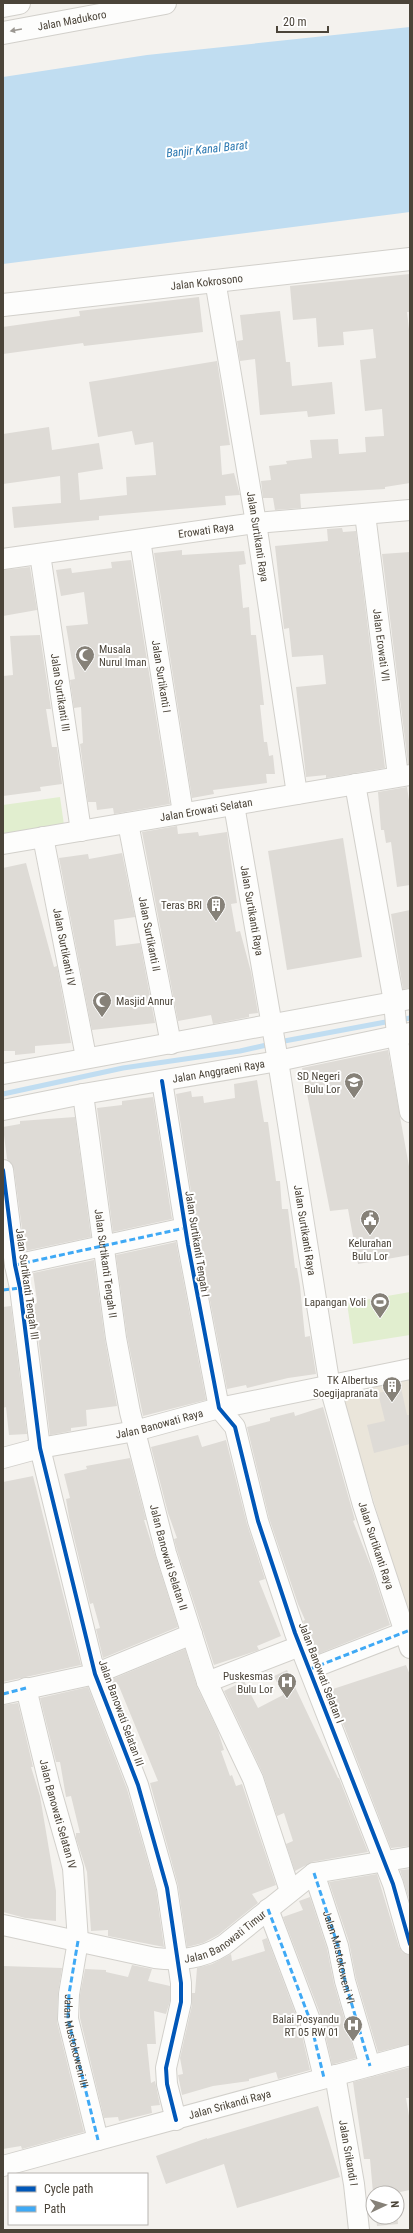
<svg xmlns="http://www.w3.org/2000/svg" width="413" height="2233" font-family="'Roboto Condensed',sans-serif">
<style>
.education{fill:#eae5da}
.green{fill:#e1eecf}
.water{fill:#c0ddf1}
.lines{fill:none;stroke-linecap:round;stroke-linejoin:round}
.stream{stroke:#c0ddf1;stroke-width:5}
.building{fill:#dedbd6}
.minor-casing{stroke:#d2d0cb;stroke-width:22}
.tertiary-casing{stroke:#d2d0cb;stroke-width:24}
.minor{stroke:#fdfdfc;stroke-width:20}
.tertiary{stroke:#fdfdfc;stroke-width:22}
.quiet{stroke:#3fa9f5;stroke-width:3;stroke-dasharray:6 3;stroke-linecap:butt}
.cycleway-casing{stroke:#fff;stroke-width:6}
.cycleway{stroke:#0057b8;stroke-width:4}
.oneway{fill:#9b9791}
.labels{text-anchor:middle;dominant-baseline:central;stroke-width:4;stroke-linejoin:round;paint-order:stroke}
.street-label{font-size:11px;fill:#4b4439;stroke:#fff}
.poi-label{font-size:11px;fill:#4b4439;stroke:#fff;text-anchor:end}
.water-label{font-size:12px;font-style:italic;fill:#2e7ab2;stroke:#fff}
</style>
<rect width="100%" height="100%" fill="#f4f2ee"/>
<!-- education -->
<path class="education" d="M 410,1376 L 410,1621 L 341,1393 Z"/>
<!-- green -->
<g class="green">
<path d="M 60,797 L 64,825 L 3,834 L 3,805 Z"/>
<path d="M 410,1292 L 410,1335 L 353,1344 L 347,1303 Z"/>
</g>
<!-- water -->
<path class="water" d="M 410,27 L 410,212 L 3,264 L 3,77 L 147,55 Z"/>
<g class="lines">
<!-- stream -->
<g class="stream">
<path d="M 399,1020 L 410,1018"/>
<path d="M 279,1042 L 391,1021"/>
<path d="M 3,1094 L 123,1068 L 240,1051 L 271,1044"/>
</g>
</g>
<!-- building -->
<g class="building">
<path d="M 410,274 L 410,312 L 407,312 L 410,338 L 410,483 L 385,487 L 385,489 L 300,494 L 301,508 L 275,510 L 273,498 L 263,498 L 261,481 L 271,480 L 269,466 L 287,464 L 286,461 L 312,458 L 310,440 L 338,439 L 339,454 L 366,452 L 365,437 L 384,436 L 382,409 L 365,411 L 360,360 L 376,358 L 373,329 L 343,332 L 344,345 L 318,347 L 316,318 L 293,320 L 290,286 Z"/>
<path d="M 199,297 L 203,332 L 84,346 L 83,343 L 3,354 L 3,327 L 80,316 L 79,311 Z"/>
<path d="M 280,311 L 286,362 L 290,362 L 292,386 L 332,382 L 335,414 L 308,417 L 307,411 L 260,415 L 255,359 L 240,361 L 237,341 L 243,340 L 240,315 Z"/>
<path d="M 217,361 L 230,445 L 220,446 L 222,475 L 234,473 L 240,495 L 225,496 L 226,505 L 99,516 L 99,520 L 14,528 L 12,507 L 61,503 L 60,476 L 3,484 L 3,434 L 49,427 L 52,450 L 99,443 L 103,469 L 78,473 L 80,500 L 127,495 L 126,477 L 156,475 L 153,442 L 135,445 L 132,431 L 98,437 L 89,382 Z"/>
<path d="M 342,528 L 343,532 L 356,531 L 385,768 L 326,778 L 326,775 L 306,777 L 296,687 L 326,684 L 323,655 L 292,657 L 289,628 L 284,629 L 275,546 L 328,541 L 327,529 Z"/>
<path d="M 182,550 L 182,555 L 244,551 L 246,564 L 239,565 L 243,608 L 249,607 L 251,635 L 256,635 L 264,705 L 260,705 L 264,742 L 267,742 L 269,756 L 273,755 L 275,774 L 266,774 L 267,783 L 213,790 L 214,794 L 192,798 L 154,553 Z"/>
<path d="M 410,552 L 410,764 L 408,764 L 382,554 Z"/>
<path d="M 131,560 L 170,804 L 114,814 L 113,808 L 97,810 L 96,802 L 88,802 L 80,744 L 83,743 L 81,707 L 74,708 L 70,680 L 75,679 L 66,626 L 88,624 L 84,592 L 61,596 L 56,570 L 71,568 L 72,573 L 112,568 L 111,562 Z"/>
<path d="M 30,567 L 37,610 L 3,616 L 3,570 Z"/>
<path d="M 40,635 L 51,709 L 46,709 L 52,747 L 57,747 L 62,784 L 40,787 L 41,791 L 3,796 L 3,676 L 13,675 L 10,636 Z"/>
<path d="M 407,787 L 410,807 L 410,885 L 397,887 L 391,842 L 386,843 L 384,830 L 381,830 L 378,792 Z"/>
<path d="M 177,826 L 178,834 L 198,832 L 199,836 L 227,832 L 237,903 L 231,904 L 236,932 L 240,931 L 251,972 L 258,1013 L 249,1014 L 249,1017 L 213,1024 L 211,1015 L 178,1021 L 142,832 Z"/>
<path d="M 343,838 L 362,957 L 287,970 L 268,851 Z"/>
<path d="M 122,853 L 135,917 L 114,920 L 116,946 L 140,943 L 155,1023 L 92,1030 L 59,858 L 88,854 L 89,859 Z"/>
<path d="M 26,863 L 54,967 L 57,966 L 71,1043 L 35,1046 L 35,1053 L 15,1055 L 15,1051 L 3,1051 L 3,868 Z"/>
<path d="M 410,910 L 410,988 L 403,989 L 391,914 Z"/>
<path d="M 388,1050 L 410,1172 L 410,1255 L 358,1264 L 348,1209 L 330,1211 L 302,1068 Z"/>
<path d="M 257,1080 L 264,1122 L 268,1122 L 276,1181 L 280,1181 L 282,1209 L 288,1209 L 295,1268 L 297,1268 L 300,1286 L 305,1337 L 310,1336 L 316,1374 L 288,1378 L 247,1388 L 246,1385 L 227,1389 L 199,1243 L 176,1094 L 191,1091 L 192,1097 L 203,1096 L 204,1103 L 235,1098 L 234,1084 Z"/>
<path d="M 153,1097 L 172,1219 L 113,1232 L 97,1108 L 122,1105 L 122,1101 Z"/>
<path d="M 75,1117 L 91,1237 L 25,1251 L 14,1169 L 7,1159 L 3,1127 L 20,1124 L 20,1121 Z"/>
<path d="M 176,1242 L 206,1400 L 143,1416 L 127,1336 L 116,1255 Z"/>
<path d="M 94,1260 L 105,1340 L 117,1406 L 86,1410 L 87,1426 L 71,1428 L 71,1431 L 50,1435 L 34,1304 L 37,1303 L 37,1301 L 33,1273 Z"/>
<path d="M 11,1306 L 27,1434 L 9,1435 L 6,1407 L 3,1408 L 3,1307 Z"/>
<path d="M 401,1388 L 407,1415 L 410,1415 L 410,1444 L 374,1453 L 367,1425 L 385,1421 L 378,1393 Z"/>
<path d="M 323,1407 L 355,1520 L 353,1521 L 372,1569 L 390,1625 L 318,1654 L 306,1629 L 303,1621 L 305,1620 L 298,1604 L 269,1518 L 247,1427 L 270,1421 L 270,1418 L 294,1412 L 295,1416 Z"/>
<path d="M 198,1435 L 202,1447 L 226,1440 L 247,1524 L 265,1579 L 259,1581 L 281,1636 L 257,1646 L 259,1650 L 214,1665 L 177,1550 L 174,1539 L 177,1538 L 168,1513 L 151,1447 Z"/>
<path d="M 130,1458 L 146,1520 L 144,1520 L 178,1627 L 103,1658 L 96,1629 L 100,1628 L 93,1603 L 90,1604 L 69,1517 L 66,1499 L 70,1498 L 64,1474 L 87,1469 L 86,1466 Z"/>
<path d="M 33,1476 L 81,1665 L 3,1682 L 3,1482 Z"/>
<path d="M 185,1649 L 197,1687 L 218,1731 L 224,1750 L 221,1751 L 230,1776 L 232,1775 L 236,1786 L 242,1784 L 276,1885 L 252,1894 L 258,1903 L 218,1935 L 203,1943 L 187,1947 L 178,1885 L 150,1783 L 158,1781 L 118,1684 L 112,1686 L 110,1680 Z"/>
<path d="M 406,1665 L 410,1675 L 410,1846 L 391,1848 L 330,1690 Z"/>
<path d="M 287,1670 L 338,1778 L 339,1778 L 368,1852 L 312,1862 L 295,1871 L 286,1844 L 293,1841 L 284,1813 L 277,1816 L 263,1774 L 224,1691 L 244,1681 L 258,1708 L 283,1695 L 274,1676 Z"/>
<path d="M 88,1687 L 127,1789 L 156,1890 L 164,1947 L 108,1936 L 108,1930 L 91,1931 L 87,1872 L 76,1838 L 76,1833 L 80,1833 L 71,1796 L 66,1797 L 60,1762 L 56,1762 L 40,1698 Z"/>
<path d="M 18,1703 L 33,1767 L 31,1767 L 40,1796 L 56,1891 L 56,1921 L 25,1918 L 3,1912 L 3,1705 Z"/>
<path d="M 410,1869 L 410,1902 L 400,1870 Z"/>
<path d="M 377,1874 L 399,1947 L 402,1952 L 410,1955 L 410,2044 L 378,2052 L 356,1978 L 349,1942 L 329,1882 Z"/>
<path d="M 310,1897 L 327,1949 L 334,1984 L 356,2058 L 334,2064 L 332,2064 L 321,2016 L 283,1917 L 303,1910 L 299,1901 Z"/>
<path d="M 267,1938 L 299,2023 L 310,2070 L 278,2079 L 276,2072 L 249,2079 L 249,2081 L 213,2086 L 182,2095 L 178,2075 L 183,2074 L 180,2058 L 192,2005 L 192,1993 L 195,1993 L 197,1968 L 212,1964 L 231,1954 L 232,1961 L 265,1951 L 262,1940 Z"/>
<path d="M 132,1965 L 152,1969 L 148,1981 L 170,1986 L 170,2001 L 166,2014 L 154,2011 L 156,2044 L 147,2044 L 151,2083 L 155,2081 L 160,2105 L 151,2106 L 152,2113 L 119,2121 L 118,2117 L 104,2118 L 80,2018 L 80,1995 L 85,1969 L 106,1970 L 106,1972 L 128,1977 Z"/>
<path d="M 3,1966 L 62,1968 L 58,1994 L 57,2022 L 84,2132 L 22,2149 L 21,2146 L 3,2149 Z"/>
<path d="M 410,2067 L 410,2098 L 406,2098 L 410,2122 L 410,2190 L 395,2193 L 373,2193 L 370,2159 L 364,2159 L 353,2082 Z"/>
<path d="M 318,2106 L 340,2177 L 237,2208 L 224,2164 L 166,2184 L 156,2156 L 207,2138 L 207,2139 Z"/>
<path d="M 397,2213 L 398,2224 L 377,2226 L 376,2217 L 397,2217 Z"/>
</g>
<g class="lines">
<defs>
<g id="minor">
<path id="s1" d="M 215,280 L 256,523 L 297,794"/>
<path id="s2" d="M 365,514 L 398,776"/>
<path id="s3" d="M 140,540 L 183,813"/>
<path id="s4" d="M 40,554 L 81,831"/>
<path id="s5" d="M 3,559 L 256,523 L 410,510"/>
<path d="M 355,784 L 394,1002 L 397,1035 L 410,1112"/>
<path id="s6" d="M 234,805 L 278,1061 L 330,1387 L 363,1505 L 410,1648"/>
<path id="s7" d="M 128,823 L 171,1044"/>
<path id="s8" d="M 43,837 L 86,1057"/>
<path id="s9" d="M 3,844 L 410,775"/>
<path d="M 3,1074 L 410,999"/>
<path d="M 162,1081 L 188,1245 L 219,1408 L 235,1427 L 258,1521 L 295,1633 L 393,1884 L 410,1944"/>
<path id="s10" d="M 83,1094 L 116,1338 L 130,1412 L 166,1553 L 207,1682 L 253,1779 L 290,1891"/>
<path id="s11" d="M 3,1110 L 83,1094 L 278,1061 L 410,1033"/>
<path d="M 3,1170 L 15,1265 L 20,1288 L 40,1448 L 95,1674 L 138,1785 L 167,1888 L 181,1983 L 181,2002 L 166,2068 L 167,2084 L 176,2120"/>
<path d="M 15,1265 L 185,1228"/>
<path id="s12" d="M 3,1458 L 40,1448 L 135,1431 L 219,1408 L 410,1369"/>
<path d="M 310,1669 L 410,1630"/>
<path d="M 207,1682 L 300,1646"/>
<path id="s13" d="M 26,1688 L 50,1787 L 73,1868 L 78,1941 L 69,1994 L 68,2019 L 98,2140"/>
<path d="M 3,1694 L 95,1674 L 192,1634"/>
<path id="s14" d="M 314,1873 L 338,1946 L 345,1981 L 370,2066"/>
<path d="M 268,1909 L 310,2020 L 324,2078"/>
<path id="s15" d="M 3,1925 L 155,1958 C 180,1961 202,1959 224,1945 L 314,1873 L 410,1857"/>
<path id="s16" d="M 335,2075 L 354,2184 L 359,2230"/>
<path id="s17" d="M 3,2166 L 410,2055"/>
</g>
<g id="tertiary">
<path d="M 3,6 L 19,3"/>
<path id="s18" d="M 3,33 L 165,3"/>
<path id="s19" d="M 3,305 L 410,259"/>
</g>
</defs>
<!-- minor casing -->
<use href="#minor" class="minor-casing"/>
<!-- tertiary casing -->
<use href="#tertiary" class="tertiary-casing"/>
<!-- minor -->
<use href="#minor" class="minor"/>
<!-- tertiary -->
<use href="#tertiary" class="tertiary"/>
<!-- quiet -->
<g class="quiet">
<path d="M 15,1265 L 185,1228"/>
<path d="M 3,1290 L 20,1288"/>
<path d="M 310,1669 L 410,1630"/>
<path d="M 3,1694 L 26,1688"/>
<path d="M 314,1873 L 338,1946 L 345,1981 L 370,2066"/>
<path d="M 268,1909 L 310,2020 L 324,2078"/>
<path d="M 78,1941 L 69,1994 L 68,2019 L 98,2140"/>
</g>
<defs>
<g id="cycleway">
<path d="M 162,1081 L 188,1245 L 219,1408 L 235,1427 L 258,1521 L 295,1633 L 393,1884 L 410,1944"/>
<path d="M 3,1170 L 15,1265 L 20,1288 L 40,1448 L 95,1674 L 138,1785 L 167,1888 L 181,1983 L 181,2002 L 166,2068 L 167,2084 L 176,2120"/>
</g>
</defs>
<!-- cycleway casing -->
<use href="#cycleway" class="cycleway-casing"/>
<!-- cycleway -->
<use href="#cycleway" class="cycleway"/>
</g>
<!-- one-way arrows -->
<defs><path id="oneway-solid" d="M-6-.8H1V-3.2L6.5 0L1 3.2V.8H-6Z"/></defs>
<use class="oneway" href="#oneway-solid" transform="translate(16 30) rotate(170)"/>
<!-- icons -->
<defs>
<symbol id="mosque-pin" viewBox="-11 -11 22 30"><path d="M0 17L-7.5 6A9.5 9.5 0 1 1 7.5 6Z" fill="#868178" stroke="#fff"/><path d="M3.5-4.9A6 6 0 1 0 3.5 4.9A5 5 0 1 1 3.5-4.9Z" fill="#fff"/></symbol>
<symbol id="building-pin" viewBox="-11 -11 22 30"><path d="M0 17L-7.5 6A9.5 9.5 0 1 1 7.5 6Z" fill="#868178" stroke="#fff"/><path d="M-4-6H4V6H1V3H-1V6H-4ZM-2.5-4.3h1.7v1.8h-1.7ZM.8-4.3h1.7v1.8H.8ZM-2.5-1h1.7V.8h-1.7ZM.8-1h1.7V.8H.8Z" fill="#fff"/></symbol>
<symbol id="school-pin" viewBox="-11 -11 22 30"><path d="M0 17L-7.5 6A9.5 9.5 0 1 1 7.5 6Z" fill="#868178" stroke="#fff"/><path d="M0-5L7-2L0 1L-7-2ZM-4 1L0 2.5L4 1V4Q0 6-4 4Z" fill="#fff"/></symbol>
<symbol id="civic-pin" viewBox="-11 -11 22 30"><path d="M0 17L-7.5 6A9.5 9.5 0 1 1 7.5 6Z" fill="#868178" stroke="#fff"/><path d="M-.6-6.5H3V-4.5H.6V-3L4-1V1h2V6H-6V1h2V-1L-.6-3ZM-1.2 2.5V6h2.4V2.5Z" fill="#fff"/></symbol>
<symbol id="stadium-pin" viewBox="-11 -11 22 30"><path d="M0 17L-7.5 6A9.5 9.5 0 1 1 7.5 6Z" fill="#868178" stroke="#fff"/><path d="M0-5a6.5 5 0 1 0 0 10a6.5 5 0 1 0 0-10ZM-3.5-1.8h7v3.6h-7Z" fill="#fff"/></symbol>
<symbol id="hospital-pin" viewBox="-11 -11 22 30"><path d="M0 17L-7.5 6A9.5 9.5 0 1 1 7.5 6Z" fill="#868178" stroke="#fff"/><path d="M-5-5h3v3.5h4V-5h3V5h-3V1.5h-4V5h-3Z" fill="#fff"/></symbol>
</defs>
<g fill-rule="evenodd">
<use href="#mosque-pin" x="74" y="644" width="22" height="30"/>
<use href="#building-pin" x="205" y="894" width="22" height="30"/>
<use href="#mosque-pin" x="91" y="990" width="22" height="30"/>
<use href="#school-pin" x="343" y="1071" width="22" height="30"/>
<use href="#civic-pin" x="359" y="1208" width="22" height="30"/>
<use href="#stadium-pin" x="369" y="1291" width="22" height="30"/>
<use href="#building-pin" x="381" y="1375" width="22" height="30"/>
<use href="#hospital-pin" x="276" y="1671" width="22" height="30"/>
<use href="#hospital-pin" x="342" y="2014" width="22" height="30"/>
</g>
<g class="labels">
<!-- street labels -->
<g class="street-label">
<text stroke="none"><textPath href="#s18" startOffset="70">Jalan Madukoro</textPath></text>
<text stroke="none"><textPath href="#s19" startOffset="205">Jalan Kokrosono</textPath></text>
<text stroke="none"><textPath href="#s5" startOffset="205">Erowati Raya</textPath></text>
<text stroke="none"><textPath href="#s1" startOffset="260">Jalan Surtikanti Raya</textPath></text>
<text stroke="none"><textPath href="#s2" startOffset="132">Jalan Erowati VII</textPath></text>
<text stroke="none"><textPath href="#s3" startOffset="138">Jalan Surtikanti I</textPath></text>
<text stroke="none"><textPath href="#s4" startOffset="140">Jalan Surtikanti III</textPath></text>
<text stroke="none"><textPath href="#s9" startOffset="206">Jalan Erowati Selatan</textPath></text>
<text stroke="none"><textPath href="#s6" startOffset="107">Jalan Surtikanti Raya</textPath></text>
<text stroke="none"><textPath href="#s7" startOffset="113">Jalan Surtikanti II</textPath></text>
<text stroke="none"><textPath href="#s8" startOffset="112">Jalan Surtikanti IV</textPath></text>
<text stroke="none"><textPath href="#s11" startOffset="219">Jalan Anggraeni Raya</textPath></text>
<text stroke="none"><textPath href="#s6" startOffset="431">Jalan Surtikanti Raya</textPath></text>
<text transform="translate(197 1244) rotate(81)">Jalan Surtikanti Tengah I</text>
<text stroke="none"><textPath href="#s10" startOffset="171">Jalan Surtikanti Tengah II</textPath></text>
<text transform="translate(27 1284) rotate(82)">Jalan Surtikanti Tengah III</text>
<text stroke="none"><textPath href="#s12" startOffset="160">Jalan Banowati Raya</textPath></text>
<text stroke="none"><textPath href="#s6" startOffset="755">Jalan Surtikanti Raya</textPath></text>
<text stroke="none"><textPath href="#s10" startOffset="472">Jalan Banowati Selatan II</textPath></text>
<text transform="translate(321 1673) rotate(69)">Jalan Banowati Selatan I</text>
<text transform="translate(121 1713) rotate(70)">Jalan Banowati Selatan III</text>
<text stroke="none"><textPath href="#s13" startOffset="130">Jalan Banowati Selatan IV</textPath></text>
<text stroke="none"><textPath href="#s15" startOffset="232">Jalan Banowati Timur</textPath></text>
<text stroke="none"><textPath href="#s14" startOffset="88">Jalan Mustokoweni VI</textPath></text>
<text stroke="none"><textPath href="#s13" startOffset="361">Jalan Mustokoweni III</textPath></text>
<text stroke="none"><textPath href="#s17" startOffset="235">Jalan Srikandi Raya</textPath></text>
<text stroke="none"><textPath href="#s16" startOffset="79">Jalan Srikandi I</textPath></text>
</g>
<!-- poi labels -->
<g class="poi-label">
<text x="99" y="649" text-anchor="start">Musala<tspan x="99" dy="13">Nurul Iman</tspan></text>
<text x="202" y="905">Teras BRI</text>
<text x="116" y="1001" text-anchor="start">Masjid Annur</text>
<text x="340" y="1076">SD Negeri<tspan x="340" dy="13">Bulu Lor</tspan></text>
<text x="370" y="1243" text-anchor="middle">Kelurahan<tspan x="370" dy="13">Bulu Lor</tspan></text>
<text x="366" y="1302">Lapangan Voli</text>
<text x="378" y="1380">TK Albertus<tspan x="378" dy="13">Soegijapranata</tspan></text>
<text x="273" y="1676">Puskesmas<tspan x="273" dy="13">Bulu Lor</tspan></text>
<text x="339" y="2019">Balai Posyandu<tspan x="339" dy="13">RT 05 RW 01</tspan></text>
</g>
<!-- water labels -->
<g class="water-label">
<text transform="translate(207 149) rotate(-6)">Banjir Kanal Barat</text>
</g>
</g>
<!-- border -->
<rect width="413" height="2233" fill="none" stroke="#4b4439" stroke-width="8"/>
<!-- legend -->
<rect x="8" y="2173" width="140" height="52" fill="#ffffff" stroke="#b7b4b0"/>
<rect x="16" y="2186" width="20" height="6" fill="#0057b8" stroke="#b7b4b0"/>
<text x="44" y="2193" font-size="12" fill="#4b4439">Cycle path</text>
<rect x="16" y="2206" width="20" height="6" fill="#3fa9f5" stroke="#b7b4b0"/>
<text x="44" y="2213" font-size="12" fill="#4b4439">Path</text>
<!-- north arrow -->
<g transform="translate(385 2205) rotate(86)"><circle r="19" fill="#ffffff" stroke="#b7b4b0"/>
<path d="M0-3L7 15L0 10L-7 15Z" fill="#868178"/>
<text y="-6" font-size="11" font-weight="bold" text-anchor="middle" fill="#4b4439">N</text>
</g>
<!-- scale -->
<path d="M277 26v6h51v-6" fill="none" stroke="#4b4439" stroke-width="2"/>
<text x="283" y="26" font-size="12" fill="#4b4439" stroke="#ffffff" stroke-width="3" paint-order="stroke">20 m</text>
</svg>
